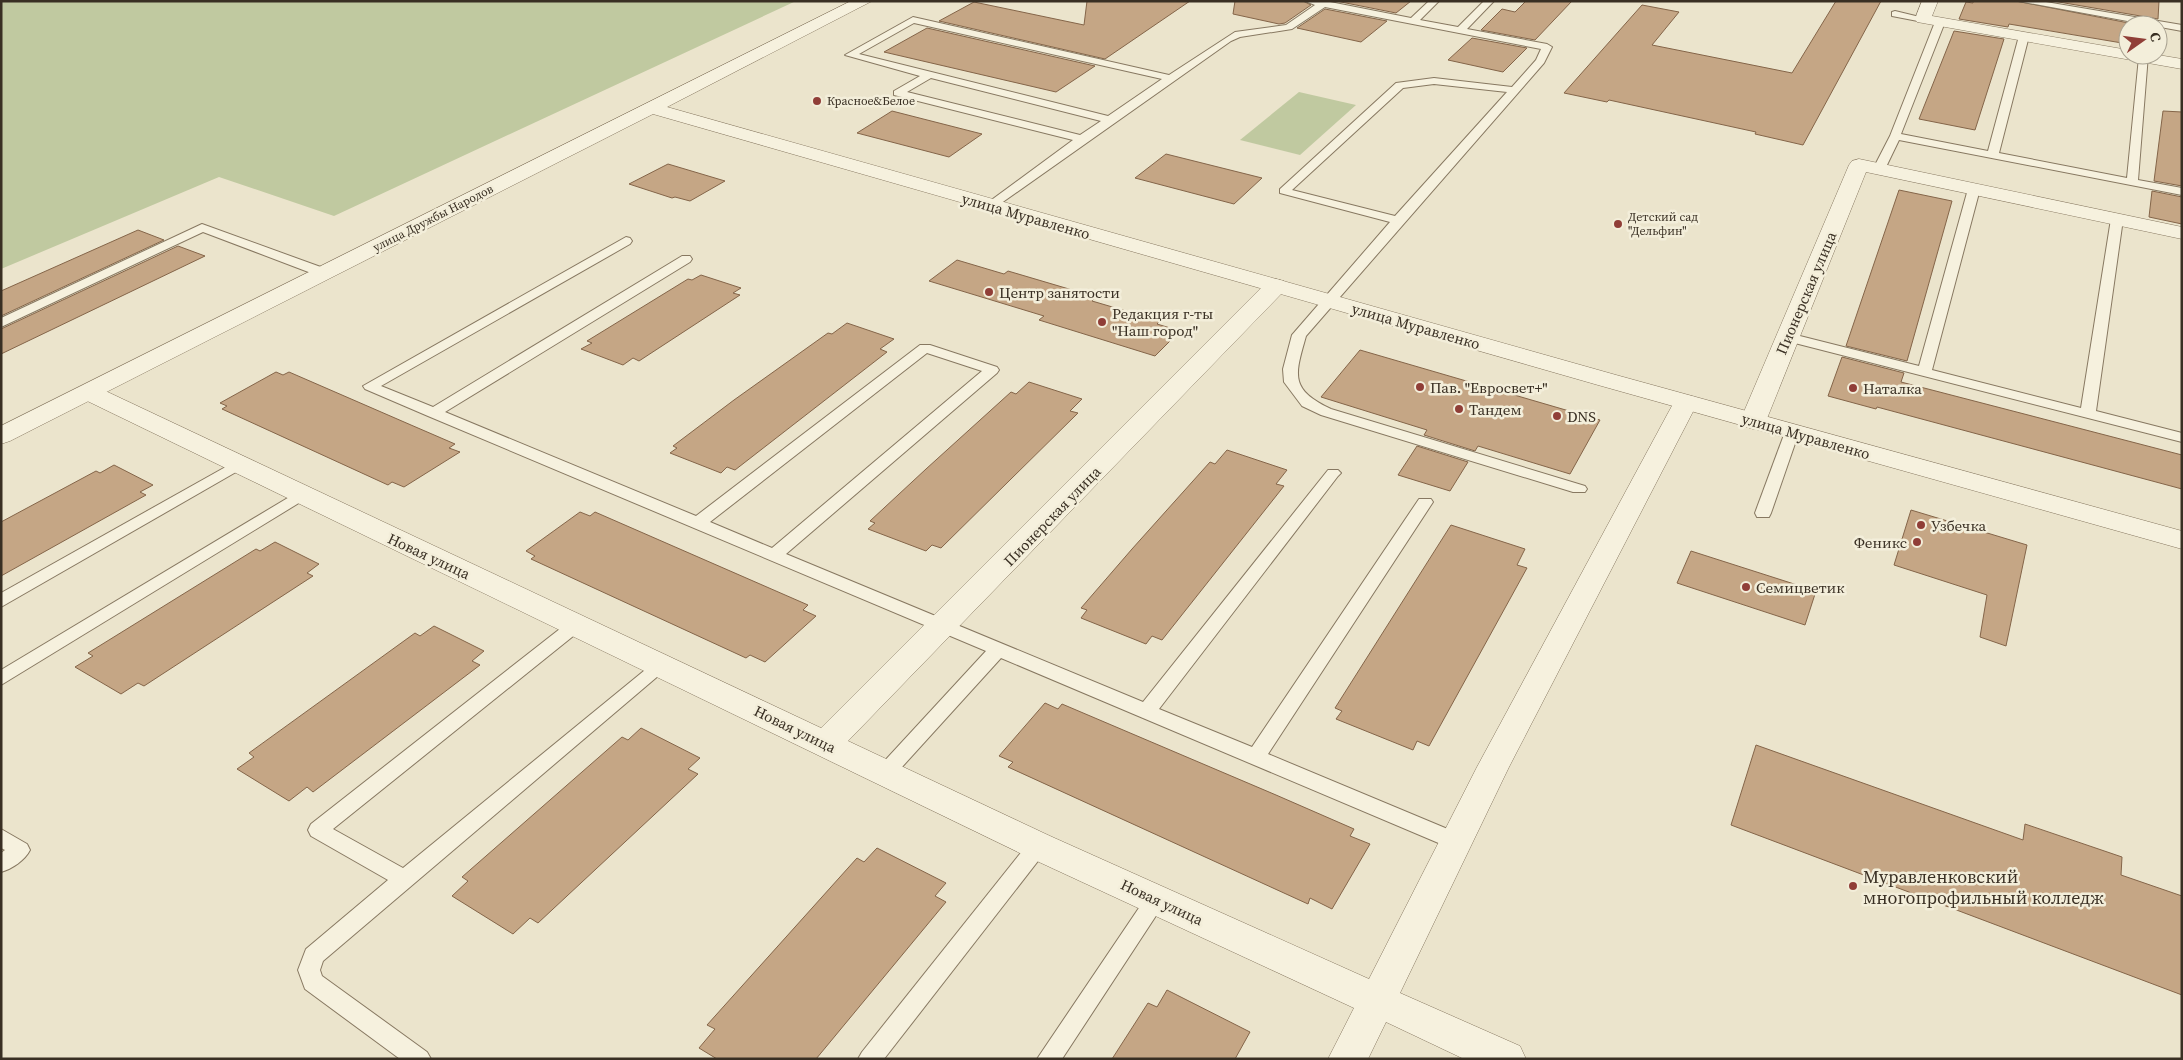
<svg xmlns="http://www.w3.org/2000/svg" width="2183" height="1060" font-family="'Source Serif 4',serif">
<style>
.green{fill:#c0c9a0}
.building{fill:#c5a685;stroke:#846549}
.lines{fill:none;stroke-linecap:round;stroke-linejoin:round}
.service-casing{stroke:#877861;stroke-width:2}
.minor-casing{stroke:#877861;stroke-width:1}
.tertiary-casing{stroke:#877861;stroke-width:1}
.service{fill:#f6f1de;fill-rule:evenodd}
.minor{fill:#f6f1de;fill-rule:evenodd}
.tertiary{fill:#f6f1de;fill-rule:evenodd}
.poi-dot{fill:#903e37;stroke:#f3eeda;stroke-width:2}
.labels{text-anchor:middle;dominant-baseline:central;stroke-width:5;stroke-linejoin:round;paint-order:stroke}
.far-poi-label{font-size:12px;fill:#392f23;stroke:#f3eeda;text-anchor:start}
.far-street-label{font-size:12px;fill:#392f23;stroke:#f3eeda}
.street-label{font-size:15px;fill:#392f23;stroke:#f3eeda}
.poi-label{font-size:15px;fill:#392f23;stroke:#f3eeda;text-anchor:start}
.near-poi-label{font-size:18px;fill:#392f23;stroke:#f3eeda;text-anchor:start}
</style>
<rect width="100%" height="100%" fill="#ebe4cc"/>
<!-- green -->
<g class="green">
<path d="M 1,1 L 796,1 L 334,216 L 219,177 L 1,269 Z"/>
<path d="M 1299,92 L 1356,105 L 1300,155 L 1240,140 Z"/>
</g>
<!-- building -->
<g class="building">
<path d="M 1087,1 L 1190,1 L 1105,59 L 939,21 L 974,2 L 1084,25 Z"/>
<path d="M 1235,1 L 1303,1 L 1311,5 L 1285,23 L 1279,24 L 1233,14 Z"/>
<path d="M 1336,1 L 1411,1 L 1396,13 Z"/>
<path d="M 1526,1 L 1572,1 L 1535,40 L 1481,30 L 1502,9 L 1515,12 Z"/>
<path d="M 1836,1 L 1881,1 L 1803,145 L 1755,134 L 1756,132 L 1609,100 L 1607,102 L 1564,93 L 1642,5 L 1679,12 L 1652,45 L 1792,73 Z"/>
<path d="M 1973,1 L 2016,1 L 2139,25 L 2128,25 L 2128,44 L 2009,24 L 2008,27 L 1959,19 L 1966,2 L 1973,3 Z"/>
<path d="M 2053,1 L 2159,1 L 2158,19 Z"/>
<path d="M 1325,9 L 1387,21 L 1361,42 L 1297,28 Z"/>
<path d="M 927,28 L 1095,66 L 1056,92 L 884,52 Z"/>
<path d="M 1954,31 L 2004,39 L 1975,130 L 1919,119 Z"/>
<path d="M 1472,38 L 1527,48 L 1503,72 L 1448,60 Z"/>
<path d="M 892,111 L 982,134 L 949,157 L 857,133 Z"/>
<path d="M 2163,111 L 2182,112 L 2182,186 L 2154,181 Z"/>
<path d="M 1166,154 L 1262,178 L 1234,204 L 1135,178 Z"/>
<path d="M 668,164 L 725,181 L 690,201 L 675,197 L 672,198 L 629,184 Z"/>
<path d="M 1899,190 L 1952,201 L 1907,361 L 1846,346 Z"/>
<path d="M 2152,191 L 2182,197 L 2182,224 L 2149,217 Z"/>
<path d="M 138,230 L 164,240 L 1,316 L 1,291 Z"/>
<path d="M 178,246 L 205,256 L 1,354 L 1,329 Z"/>
<path d="M 957,260 L 1004,274 L 1008,271 L 1096,297 L 1092,301 L 1160,321 L 1157,324 L 1180,331 L 1155,356 L 1039,320 L 1044,316 L 929,281 Z"/>
<path d="M 701,275 L 741,288 L 733,293 L 740,295 L 639,361 L 633,358 L 623,365 L 581,349 L 592,343 L 587,341 L 688,279 L 692,280 Z"/>
<path d="M 847,323 L 894,339 L 880,349 L 887,352 L 735,470 L 727,467 L 721,473 L 670,453 L 677,448 L 673,446 L 734,400 L 828,333 L 832,334 Z"/>
<path d="M 1360,350 L 1600,420 L 1570,474 L 1478,446 L 1475,451 L 1424,435 L 1427,430 L 1321,397 Z"/>
<path d="M 1842,357 L 1904,373 L 1901,382 L 2182,455 L 2182,489 L 1877,407 L 1876,409 L 1828,396 Z"/>
<path d="M 276,372 L 283,375 L 289,372 L 411,425 L 455,444 L 449,448 L 460,452 L 404,487 L 392,482 L 388,485 L 222,409 L 227,406 L 220,403 Z"/>
<path d="M 1029,382 L 1082,399 L 1070,411 L 1078,413 L 941,548 L 932,545 L 926,551 L 868,529 L 875,523 L 870,521 L 926,469 L 1011,392 L 1016,394 Z"/>
<path d="M 1417,446 L 1468,462 L 1450,491 L 1398,475 Z"/>
<path d="M 1227,450 L 1287,470 L 1276,484 L 1284,486 L 1162,640 L 1152,636 L 1146,644 L 1081,618 L 1087,610 L 1081,608 L 1132,549 L 1210,462 L 1215,464 Z"/>
<path d="M 114,465 L 153,485 L 140,492 L 146,495 L 1,576 L 1,522 L 96,471 L 100,473 Z"/>
<path d="M 1911,510 L 2027,545 L 2006,646 L 1980,637 L 1987,595 L 1894,565 Z"/>
<path d="M 580,512 L 590,516 L 595,512 L 808,605 L 803,610 L 816,616 L 765,662 L 750,655 L 746,658 L 531,559 L 535,556 L 526,551 Z"/>
<path d="M 1451,525 L 1525,549 L 1517,565 L 1527,568 L 1429,746 L 1417,741 L 1413,750 L 1336,719 L 1342,711 L 1335,708 Z"/>
<path d="M 275,542 L 319,564 L 307,573 L 313,576 L 144,686 L 138,683 L 121,694 L 75,667 L 93,656 L 88,653 L 256,549 L 260,551 Z"/>
<path d="M 1691,551 L 1816,591 L 1805,625 L 1677,583 Z"/>
<path d="M 434,626 L 484,651 L 472,661 L 480,665 L 313,792 L 307,787 L 289,801 L 237,769 L 254,757 L 249,753 L 415,633 L 420,636 Z"/>
<path d="M 1045,703 L 1058,709 L 1062,704 L 1276,795 L 1354,829 L 1350,836 L 1370,844 L 1332,909 L 1310,898 L 1308,904 L 1008,767 L 1013,762 L 999,756 Z"/>
<path d="M 641,728 L 700,758 L 688,769 L 698,774 L 538,923 L 530,918 L 513,934 L 452,896 L 468,881 L 462,877 L 622,737 L 628,740 Z"/>
<path d="M 1756,745 L 2023,840 L 2025,824 L 2122,857 L 2121,875 L 2182,896 L 2182,995 L 1731,825 Z"/>
<path d="M 877,848 L 946,883 L 935,896 L 946,902 L 816,1059 L 717,1059 L 699,1048 L 715,1029 L 707,1025 L 857,858 L 864,862 Z"/>
<path d="M 1167,990 L 1250,1032 L 1235,1059 L 1112,1059 L 1148,1003 L 1157,1007 Z"/>
</g>
<g class="lines">
<defs>
<g id="service">
<path d="M 1305,1 L 1325,1 L 1411,18 L 1429,1 L 1439,1 L 1420,20 L 1458,27 L 1484,1 L 1494,1 L 1467,29 L 1547,44 L 1552,47 L 1544,63 L 1306,336 C 1295,375 1289,389 1331,409 L 1585,486 L 1587,489 L 1585,492 L 1573,492 L 1321,415 L 1302,406 L 1284,382 L 1283,369 L 1292,335 L 1390,222 L 1280,193 L 1280,189 L 1396,83 L 1434,78 L 1512,87 L 1536,60 L 1541,49 L 1325,7 L 1292,29 L 1240,37 L 1231,41 L 990,211 L 986,210 L 986,204 L 1073,140 L 894,95 L 894,91 L 920,76 L 845,55 L 913,17 L 1169,75 L 1235,32 L 1286,25 L 1315,5 ZM 914,23 L 1162,79 L 1108,116 L 859,54 ZM 931,78 L 1101,121 L 1080,135 L 907,92 ZM 1434,84 L 1507,92 L 1395,216 L 1292,190 L 1403,88 Z"/>
<path d="M 2018,1 L 2040,1 L 2182,25 L 2182,31 Z"/>
<path d="M 1895,11 L 1928,19 L 1923,22 L 1892,16 L 1892,12 Z"/>
<path d="M 1940,19 L 1945,22 L 1901,134 L 1988,151 L 2019,36 L 2024,33 L 2029,36 L 1999,153 L 2127,178 L 2139,57 L 2148,55 L 2138,180 L 2182,188 L 2182,195 L 1899,140 L 1886,167 L 1898,171 L 1898,175 L 1875,171 L 1873,169 L 1890,136 L 1935,22 Z"/>
<path d="M 1974,185 L 1980,189 L 1932,370 L 2081,408 L 2111,219 L 2117,215 L 2121,216 L 2123,219 L 2096,411 L 2182,433 L 2182,442 L 1783,340 L 1781,337 L 1783,334 L 1788,333 L 1919,366 L 1968,189 Z"/>
<path d="M 202,224 L 329,270 L 330,273 L 324,277 L 319,276 L 203,232 L 1,327 L 1,318 Z"/>
<path d="M 626,237 L 630,238 L 632,241 L 630,244 L 381,386 L 433,407 L 682,256 L 690,256 L 692,259 L 690,262 L 445,412 L 696,516 L 920,345 L 930,345 L 997,367 L 999,370 L 997,373 L 786,554 L 1143,702 L 1328,470 L 1338,470 L 1341,473 L 1338,476 L 1159,709 L 1252,747 L 1419,499 L 1431,499 L 1433,502 L 1268,754 L 1462,835 L 1465,841 L 1462,847 L 1455,849 L 1448,847 L 1001,658 L 892,778 L 885,780 L 878,778 L 875,773 L 878,768 L 986,651 L 428,416 L 365,389 L 363,386 ZM 927,353 L 982,371 L 772,548 L 710,522 Z"/>
<path d="M 1792,428 L 1799,432 L 1771,513 L 1769,517 L 1757,517 L 1755,513 L 1785,432 Z"/>
<path d="M 238,460 L 243,462 L 246,465 L 243,468 L 1,607 L 1,593 Z"/>
<path d="M 301,490 L 307,492 L 309,495 L 307,498 L 1,685 L 1,670 Z"/>
<path d="M 576,619 L 582,621 L 585,625 L 582,629 L 333,829 L 403,868 L 656,661 L 662,659 L 668,661 L 671,665 L 323,961 L 320,970 L 322,976 L 427,1052 L 431,1059 L 400,1059 L 305,989 L 298,970 L 306,949 L 388,880 L 311,836 L 308,830 L 311,824 L 570,621 Z"/>
<path d="M 1,829 L 27,844 L 30,850 C 25,860 12,869 1,872 L 1,853 L 5,850 L 1,848 Z"/>
<path d="M 1038,838 L 1045,840 L 1048,846 L 1045,852 L 884,1059 L 858,1059 L 862,1052 L 1031,840 Z"/>
<path d="M 1156,890 L 1163,893 L 1167,899 L 1163,905 L 1062,1059 L 1037,1059 L 1149,893 Z"/>
</g>
<g id="minor">
<path d="M 1922,1 L 1938,1 L 1932,16 L 2128,50 L 2128,55 L 2158,55 L 2182,59 L 2182,69 L 1917,22 L 1915,19 Z"/>
<path d="M 1859,159 L 2182,227 L 2182,239 L 1866,172 L 1766,421 L 1762,426 L 1753,429 L 1744,426 L 1740,421 L 1849,165 L 1852,161 Z"/>
<path d="M 1276,279 L 1284,281 L 1287,286 L 1284,291 L 848,741 L 1050,836 L 1369,979 L 1477,767 L 1674,402 L 1677,397 L 1686,395 L 1695,397 L 1698,402 L 1509,767 L 1400,993 L 1520,1046 L 1526,1059 L 1464,1059 L 1386,1022 L 1368,1059 L 1328,1059 L 1354,1008 L 1026,856 L 79,397 L 76,392 L 79,387 L 88,385 L 97,387 L 821,728 L 1268,281 Z"/>
</g>
<path id="tertiary" d="M 851,1 L 872,1 L 667,107 L 1616,375 L 2182,531 L 2182,549 L 1598,385 L 653,114 L 10,441 L 1,444 L 1,426 Z"/>
</defs>
<!-- service casing -->
<use href="#service" class="service-casing"/>
<!-- minor casing -->
<use href="#minor" class="minor-casing"/>
<!-- tertiary casing -->
<use href="#tertiary" class="tertiary-casing"/>
<!-- service -->
<use href="#service" class="service"/>
<!-- minor -->
<use href="#minor" class="minor"/>
<!-- tertiary -->
<use href="#tertiary" class="tertiary"/>
</g>
<!-- markers -->
<g class="poi-dot">
<circle cx="817" cy="101" r="5"/>
<circle cx="1618" cy="224" r="5"/>
<circle cx="989" cy="292" r="5"/>
<circle cx="1102" cy="322" r="5"/>
<circle cx="1420" cy="387" r="5"/>
<circle cx="1853" cy="388" r="5"/>
<circle cx="1459" cy="409" r="5"/>
<circle cx="1557" cy="416" r="5"/>
<circle cx="1921" cy="525" r="5"/>
<circle cx="1917" cy="542" r="5"/>
<circle cx="1746" cy="587" r="5"/>
<circle cx="1853" cy="886" r="5"/>
</g>
<g class="labels">
<!-- far-poi labels -->
<g class="far-poi-label">
<text x="827" y="101">Красное&amp;Белое</text>
<text x="1628" y="217">Детский сад<tspan x="1628" dy="14">"Дельфин"</tspan></text>
</g>
<!-- far-street labels -->
<g class="far-street-label">
<text transform="translate(433 218) rotate(-27)">улица Дружбы Народов</text>
</g>
<!-- street labels -->
<g class="street-label">
<text transform="translate(1026 216) rotate(16)">улица Муравленко</text>
<text transform="translate(1806 293) rotate(-67)">Пионерская улица</text>
<text transform="translate(1416 326) rotate(16)">улица Муравленко</text>
<text transform="translate(1806 436) rotate(16)">улица Муравленко</text>
<text transform="translate(1052 516) rotate(-46)">Пионерская улица</text>
<text transform="translate(429 556) rotate(25)">Новая улица</text>
<text transform="translate(795 729) rotate(26)">Новая улица</text>
<text transform="translate(1162 902) rotate(25)">Новая улица</text>
</g>
<!-- poi labels -->
<g class="poi-label">
<text x="999" y="292">Центр занятости</text>
<text x="1112" y="313">Редакция г-ты<tspan x="1112" dy="17">"Наш город"</tspan></text>
<text x="1430" y="387">Пав. "Евросвет+"</text>
<text x="1863" y="388">Наталка</text>
<text x="1469" y="409">Тандем</text>
<text x="1567" y="416">DNS</text>
<text x="1931" y="525">Узбечка</text>
<text x="1907" y="542" text-anchor="end">Феникс</text>
<text x="1756" y="587">Семицветик</text>
</g>
<!-- near-poi labels -->
<g class="near-poi-label">
<text x="1863" y="876">Муравленковский<tspan x="1863" dy="21">многопрофильный колледж</tspan></text>
</g>
</g>
<!-- border -->
<rect width="2183" height="1060" fill="none" stroke="#392f23" stroke-width="5"/>
<!-- north arrow -->
<g transform="translate(2143 40) rotate(76)"><circle r="24" fill="#f3eeda" stroke="#a9a291"/>
<path d="M0-4L9 19L0 12L-9 19Z" fill="#903e37"/>
<text y="-8" font-size="14" font-weight="bold" text-anchor="middle" fill="#392f23">С</text>
</g>
</svg>
